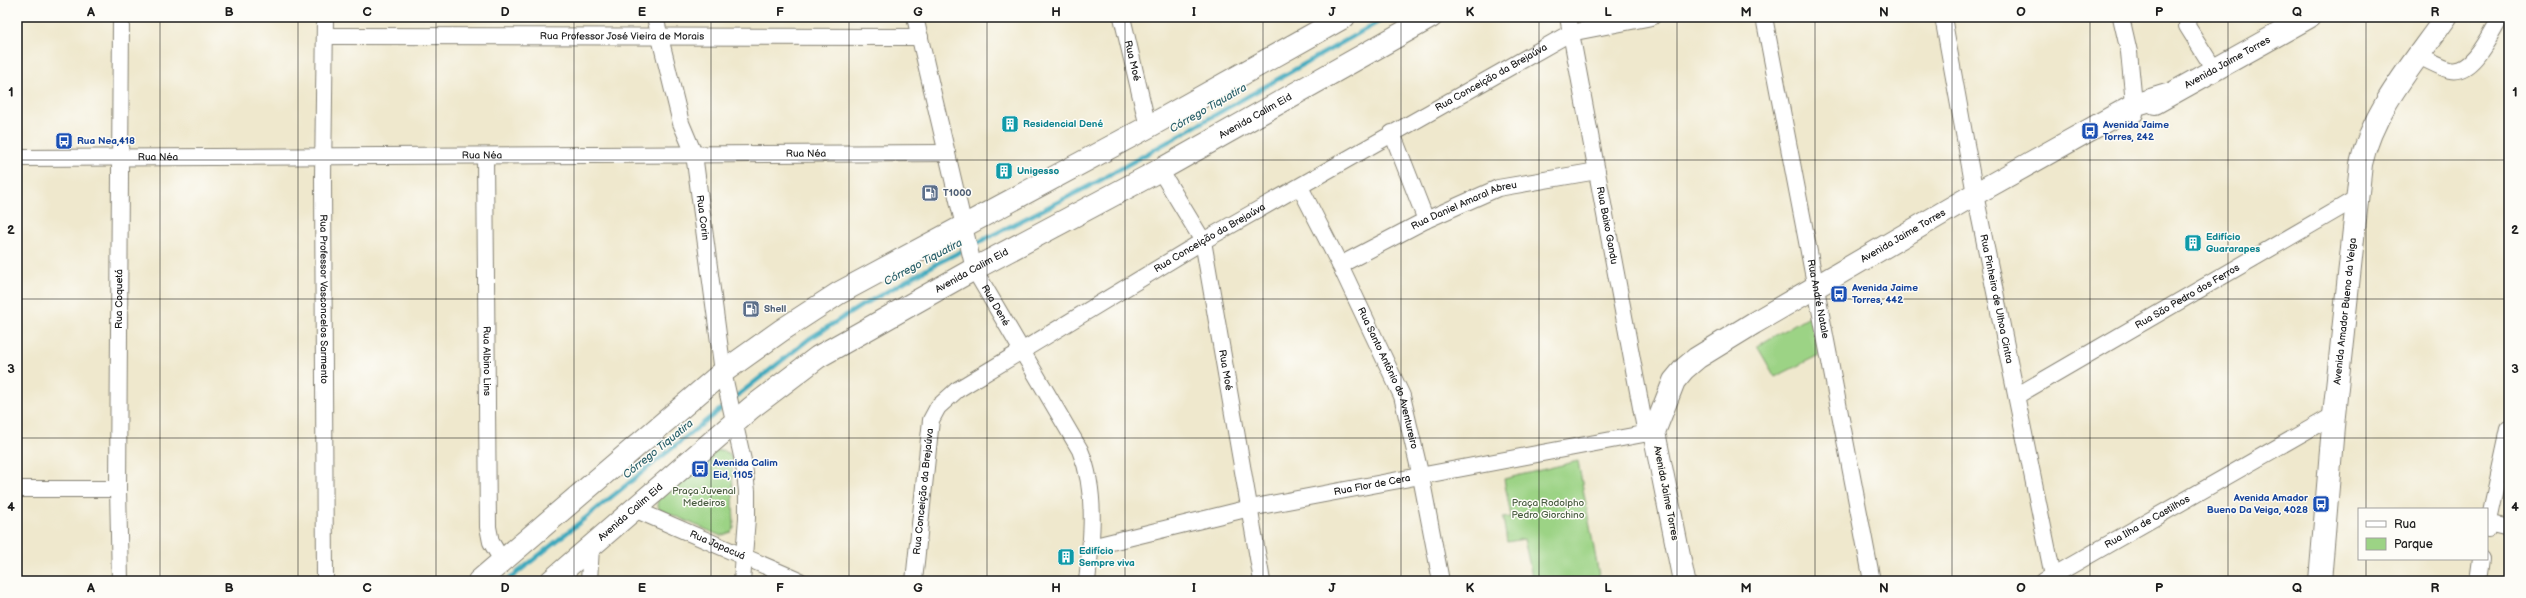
<svg xmlns="http://www.w3.org/2000/svg" width="2526" height="598" font-family="'Balsamiq Sans',sans-serif">
<style>
.green{fill:#9cd385;stroke:#5c7850}
.lines{fill:none;stroke-linecap:round;stroke-linejoin:round}
.stream{stroke:#3da9bd;stroke-width:4.5}
.street-casing{stroke:#868274;stroke-width:18}
.secondary-casing{stroke:#868274;stroke-width:24}
.primary-casing{stroke:#868274;stroke-width:24}
.street{stroke:#fff;stroke-width:16}
.secondary{stroke:#fff;stroke-width:22}
.primary{stroke:#fff;stroke-width:22}
.grid{fill:none;stroke:#1c1c1c;stroke-width:1;stroke-opacity:0.55}
.labels{text-anchor:middle;dominant-baseline:central;stroke-width:3;stroke-linejoin:round;paint-order:stroke}
.street-label{font-size:10px;fill:#1c1c1c;stroke:#fdfcf7}
.culture-label{font-size:10px;font-weight:bold;fill:#0d838f;stroke:#fdfcf7;text-anchor:start}
.transit-label{font-size:10px;font-weight:bold;fill:#164399;stroke:#fdfcf7;text-anchor:start}
.service-label{font-size:10px;font-weight:bold;fill:#4e5e75;stroke:#fdfcf7;text-anchor:start}
.park-label{font-size:10px;fill:#495c41;stroke:#fdfcf7}
.water-label{font-size:11px;font-style:italic;fill:#2c626c;stroke:#fdfcf7}
.neatline{fill:none;stroke:#1c1c1c;stroke-width:1.5}
.grid-label{font-size:13px;text-anchor:middle;font-weight:bold;fill:#1c1c1c}
</style>
<rect width="100%" height="100%" fill="#fdfcf7"/>
<filter id="ink" filterUnits="userSpaceOnUse"><feTurbulence type="fractalNoise" baseFrequency=".025" numOctaves="2"/><feDisplacementMap in="SourceGraphic" scale="8" xChannelSelector="R" yChannelSelector="G"/><feConvolveMatrix kernelMatrix="1 2 1 2 8 2 1 2 1" color-interpolation-filters="sRGB"/></filter>
<filter id="wash" filterUnits="userSpaceOnUse"><feTurbulence type="fractalNoise" baseFrequency=".012" numOctaves="4" result="noise"/><feDisplacementMap in="SourceGraphic" scale="16" xChannelSelector="R" yChannelSelector="G"/><feGaussianBlur stdDeviation="0.9" result="paint"/><feColorMatrix in="noise" values="0 0 0 0 0 0 0 0 0 0 0 0 0 0 0 0 0 1.4 0 .05"/><feComposite in="paint" operator="in"/></filter>
<g filter="url(#wash)">
<rect width="100%" height="100%" fill="#efe8cd"/>
<!-- green -->
<g class="green">
<path d="M 1810,315 L 1819,355 L 1775,377 L 1757,346 Z"/>
<path d="M 722,450 L 729,454 L 732,459 L 734,528 L 731,532 L 721,536 L 659,509 L 657,501 L 715,451 Z"/>
<path d="M 1578,461 L 1600,581 L 1533,581 L 1524,539 L 1507,542 L 1503,518 L 1511,517 L 1504,479 Z"/>
</g>
<g class="lines">
<!-- stream -->
<g class="stream">
<path d="M 733,399 L 809,339 L 861,306 L 936,264 L 1099,181 L 1387,17"/>
<path d="M 507,581 L 727,404"/>
</g>
</g>
</g>
<g filter="url(#ink)">
<g class="lines">
<defs>
<g id="street">
<path id="s1" d="M 325,17 L 323,178 L 325,581"/>
<path id="s2" d="M 655,17 L 681,123 L 694,154 L 723,372 L 744,465 L 747,491 L 747,518 L 742,581"/>
<path id="s3" d="M 915,17 L 974,269 L 1080,450 C 1097,491 1092,538 1087,581"/>
<path id="s4" d="M 1122,17 L 1148,127"/>
<path id="s5" d="M 1568,17 L 1646,434"/>
<path id="s6" d="M 1764,17 L 1872,581"/>
<path id="s7" d="M 1943,17 L 1975,194 L 2054,581"/>
<path d="M 2121,17 L 2129,52 L 2135,114"/>
<path d="M 2188,17 L 2187,26 L 2214,69"/>
<path id="s8" d="M 325,36 L 920,37"/>
<path d="M 2418,56 C 2428,60 2439,67 2450,70 C 2473,75 2491,33 2501,17"/>
<path d="M 1392,133 L 1426,220"/>
<path id="s9" d="M 485,156 L 488,527 L 491,542 L 503,562"/>
<path id="s10" d="M 17,158 L 947,153"/>
<path id="s11" d="M 1160,170 L 1203,241 L 1262,581"/>
<path id="s12" d="M 1300,187 L 1340,265 L 1402,396 L 1421,477 L 1441,581"/>
<path id="s13" d="M 1340,265 L 1426,220 L 1498,188 L 1597,171"/>
<path id="s14" d="M 2018,395 L 2357,198"/>
<path d="M 17,489 L 118,489"/>
<path id="s15" d="M 634,509 L 800,581"/>
<path d="M 2488,523 L 2509,528"/>
<path d="M 2487,530 L 2509,429"/>
<path id="s16" d="M 1091,547 L 1250,508 L 1654,432"/>
<path id="s17" d="M 120,581 L 118,489 L 121,17"/>
<path d="M 589,581 L 591,547"/>
<path id="s18" d="M 914,581 L 931,420 L 938,407 L 957,390 L 1203,241 L 1570,33 L 1652,17"/>
<path id="s19" d="M 2044,581 L 2334,415"/>
<path d="M 2478,581 L 2481,559"/>
</g>
<g id="secondary">
<path id="s20" d="M 2155,103 L 2309,17"/>
<path id="s21" d="M 1684,581 L 1654,432 L 1674,381 L 1684,369 L 1697,358 L 1754,323 L 1975,194 L 2134,105 L 2167,95"/>
<path id="s22" d="M 2320,581 L 2334,415 L 2361,164 C 2373,109 2414,63 2446,17"/>
</g>
<g id="primary">
<path d="M 479,581 L 723,372 L 782,330 L 839,293 L 1148,127 L 1344,17"/>
<path id="s23" d="M 551,581 L 751,408 L 818,357 L 974,269 L 1160,170 L 1431,17"/>
</g>
</defs>
<!-- street casing -->
<use href="#street" class="street-casing"/>
<!-- secondary casing -->
<use href="#secondary" class="secondary-casing"/>
<!-- primary casing -->
<use href="#primary" class="primary-casing"/>
<!-- street -->
<use href="#street" class="street"/>
<!-- secondary -->
<use href="#secondary" class="secondary"/>
<!-- primary -->
<use href="#primary" class="primary"/>
</g>
</g>
<!-- grid -->
<path class="grid" d="M 160,17 L 160,581M 298,17 L 298,581M 436,17 L 436,581M 574,17 L 574,581M 711,17 L 711,581M 849,17 L 849,581M 987,17 L 987,581M 1125,17 L 1125,581M 1263,17 L 1263,581M 1401,17 L 1401,581M 1539,17 L 1539,581M 1677,17 L 1677,581M 1815,17 L 1815,581M 1952,17 L 1952,581M 2090,17 L 2090,581M 2228,17 L 2228,581M 2366,17 L 2366,509M 17,160 L 2509,160M 17,299 L 2509,299M 17,438 L 2509,438M 2366,559 L 2366,581"/>
<!-- icons -->
<defs>
<symbol id="building-square" viewBox="-11 -11 22 22"><rect x="-9" y="-9" width="18" height="18" rx="4" fill="#0f9aa8" stroke="#fdfcf7"/><path d="M-4-6H4V6H1V3H-1V6H-4ZM-2.5-4.3h1.7v1.8h-1.7ZM.8-4.3h1.7v1.8H.8ZM-2.5-1h1.7V.8h-1.7ZM.8-1h1.7V.8H.8Z" fill="#fff"/></symbol>
<symbol id="bus-square" viewBox="-11 -11 22 22"><rect x="-9" y="-9" width="18" height="18" rx="4" fill="#1a4fb4" stroke="#fdfcf7"/><path d="M-5-6H5V4H4V6H2V4H-2V6H-4V4H-5ZM-3.5-4V0h7V-4ZM-3.5 1.2v1.5H-2V1.2ZM2 1.2v1.5H3.5V1.2Z" fill="#fff"/></symbol>
<symbol id="fuel-square" viewBox="-11 -11 22 22"><rect x="-9" y="-9" width="18" height="18" rx="4" fill="#5c6f8a" stroke="#fdfcf7"/><path d="M-5.5-6h7V0h2V4h1.3V-2.5L3-4.5l.8-.8L6-3V5H2.5V1h-1V6h-7ZM-4.2-4.7v3.2H.2V-4.7Z" fill="#fff"/></symbol>
</defs>
<g fill-rule="evenodd">
<use href="#building-square" x="1000" y="114" width="20" height="20"/>
<use href="#bus-square" x="2080" y="121" width="20" height="20"/>
<use href="#bus-square" x="54" y="131" width="20" height="20"/>
<use href="#building-square" x="994" y="161" width="20" height="20"/>
<use href="#fuel-square" x="920" y="183" width="20" height="20"/>
<use href="#building-square" x="2183" y="233" width="20" height="20"/>
<use href="#bus-square" x="1829" y="284" width="20" height="20"/>
<use href="#fuel-square" x="741" y="299" width="20" height="20"/>
<use href="#bus-square" x="690" y="459" width="20" height="20"/>
<use href="#bus-square" x="2311" y="494" width="20" height="20"/>
<use href="#building-square" x="1056" y="547" width="20" height="20"/>
</g>
<g class="labels">
<!-- street labels -->
<g class="street-label">
<text stroke="none"><textPath href="#s8" startOffset="297">Rua Professor José Vieira de Morais</textPath></text>
<text stroke="none"><textPath href="#s4" startOffset="45">Rua Moé</textPath></text>
<text stroke="none"><textPath href="#s20" startOffset="83">Avenida Jaime Torres</textPath></text>
<text stroke="none"><textPath href="#s18" startOffset="821">Rua Conceição da Brejaúva</textPath></text>
<text stroke="none"><textPath href="#s23" startOffset="848">Avenida Calim Eid</textPath></text>
<text stroke="none"><textPath href="#s10" startOffset="789">Rua Néa</textPath></text>
<text stroke="none"><textPath href="#s10" startOffset="141">Rua Néa</textPath></text>
<text stroke="none"><textPath href="#s10" startOffset="465">Rua Néa</textPath></text>
<text stroke="none"><textPath href="#s13" startOffset="138">Rua Daniel Amaral Abreu</textPath></text>
<text stroke="none"><textPath href="#s2" startOffset="207">Rua Corin</textPath></text>
<text stroke="none"><textPath href="#s5" startOffset="212">Rua Baixo Gandu</textPath></text>
<text stroke="none"><textPath href="#s21" startOffset="479">Avenida Jaime Torres</textPath></text>
<text stroke="none"><textPath href="#s18" startOffset="497">Rua Conceição da Brejaúva</textPath></text>
<text stroke="none"><textPath href="#s23" startOffset="525">Avenida Calim Eid</textPath></text>
<text stroke="none"><textPath href="#s14" startOffset="196">Rua São Pedro dos Ferros</textPath></text>
<text stroke="none"><textPath href="#s17" startOffset="282">Rua Coquetá</textPath></text>
<text stroke="none"><textPath href="#s1" startOffset="282">Rua Professor Vasconcelos Sarmento</textPath></text>
<text stroke="none"><textPath href="#s6" startOffset="287">Rua André Natale</textPath></text>
<text stroke="none"><textPath href="#s7" startOffset="287">Rua Pinheiro de Ulhoa Cintra</textPath></text>
<text stroke="none"><textPath href="#s3" startOffset="301">Rua Dené</textPath></text>
<text stroke="none"><textPath href="#s22" startOffset="271">Avenida Amador Bueno da Veiga</textPath></text>
<text stroke="none"><textPath href="#s9" startOffset="205">Rua Albino Lins</textPath></text>
<text stroke="none"><textPath href="#s11" startOffset="214">Rua Moé</textPath></text>
<text stroke="none"><textPath href="#s12" startOffset="211">Rua Santo Antônio do Aventureiro</textPath></text>
<text stroke="none"><textPath href="#s16" startOffset="288">Rua Flor de Cera</textPath></text>
<text stroke="none"><textPath href="#s18" startOffset="90">Rua Conceição da Brejaúva</textPath></text>
<text transform="translate(1666 493) rotate(79)">Avenida Jaime Torres</text>
<text stroke="none"><textPath href="#s23" startOffset="105">Avenida Calim Eid</textPath></text>
<text stroke="none"><textPath href="#s19" startOffset="119">Rua Ilha de Castilhos</textPath></text>
<text stroke="none"><textPath href="#s15" startOffset="91">Rua Japacuá</textPath></text>
</g>
<!-- culture labels -->
<g class="culture-label">
<text x="1023" y="124">Residencial Dené</text>
<text x="1017" y="171">Unigesso</text>
<text x="2206" y="237">Edifício<tspan x="2206" dy="12">Guararapes</tspan></text>
<text x="1079" y="551">Edifício<tspan x="1079" dy="12">Sempre viva</tspan></text>
</g>
<!-- transit labels -->
<g class="transit-label">
<text x="2103" y="125">Avenida Jaime<tspan x="2103" dy="12">Torres, 242</tspan></text>
<text x="77" y="141">Rua Nea,418</text>
<text x="1852" y="288">Avenida Jaime<tspan x="1852" dy="12">Torres, 442</tspan></text>
<text x="713" y="463">Avenida Calim<tspan x="713" dy="12">Eid, 1105</tspan></text>
<text x="2308" y="498" text-anchor="end">Avenida Amador<tspan x="2308" dy="12">Bueno Da Veiga, 4028</tspan></text>
</g>
<!-- service labels -->
<g class="service-label">
<text x="943" y="193">T1000</text>
<text x="764" y="309">Shell</text>
</g>
<!-- park labels -->
<g class="park-label">
<text x="704" y="491">Praça Juvenal<tspan x="704" dy="12">Medeiros</tspan></text>
<text x="1548" y="503">Praça Rodolpho<tspan x="1548" dy="12">Pedro Giorchino</tspan></text>
</g>
<!-- water labels -->
<g class="water-label">
<text transform="translate(1208 108) rotate(-30)">Córrego Tiquatira</text>
<text transform="translate(923 262) rotate(-28)">Córrego Tiquatira</text>
<text transform="translate(658 449) rotate(-39)">Córrego Tiquatira</text>
</g>
</g>
<!-- margin -->
<rect width="2526" height="598" fill="none" stroke="#fdfcf7" stroke-width="44"/>
<!-- legend -->
<rect x="2358" y="508" width="130" height="52" fill="#fdfcf7" stroke="#a3a29f"/>
<rect x="2366" y="521" width="20" height="6" fill="#ffffff" stroke="#a3a29f"/>
<text x="2394" y="528" font-size="12" fill="#1c1c1c">Rua</text>
<rect x="2366" y="538" width="20" height="12" fill="#9cd385" stroke="#a3a29f"/>
<text x="2394" y="548" font-size="12" fill="#1c1c1c">Parque</text>
<rect x="22" y="22" width="2482" height="554" class="neatline"/>
<g class="grid-label">
<text x="91" y="16">A</text>
<text x="229" y="16">B</text>
<text x="367" y="16">C</text>
<text x="505" y="16">D</text>
<text x="642" y="16">E</text>
<text x="780" y="16">F</text>
<text x="918" y="16">G</text>
<text x="1056" y="16">H</text>
<text x="1194" y="16">I</text>
<text x="1332" y="16">J</text>
<text x="1470" y="16">K</text>
<text x="1608" y="16">L</text>
<text x="1746" y="16">M</text>
<text x="1884" y="16">N</text>
<text x="2021" y="16">O</text>
<text x="2159" y="16">P</text>
<text x="2297" y="16">Q</text>
<text x="2435" y="16">R</text>
<text x="11" y="96">1</text>
<text x="2515" y="96">1</text>
<text x="11" y="234">2</text>
<text x="2515" y="234">2</text>
<text x="11" y="373">3</text>
<text x="2515" y="373">3</text>
<text x="11" y="511">4</text>
<text x="2515" y="511">4</text>
<text x="91" y="592">A</text>
<text x="229" y="592">B</text>
<text x="367" y="592">C</text>
<text x="505" y="592">D</text>
<text x="642" y="592">E</text>
<text x="780" y="592">F</text>
<text x="918" y="592">G</text>
<text x="1056" y="592">H</text>
<text x="1194" y="592">I</text>
<text x="1332" y="592">J</text>
<text x="1470" y="592">K</text>
<text x="1608" y="592">L</text>
<text x="1746" y="592">M</text>
<text x="1884" y="592">N</text>
<text x="2021" y="592">O</text>
<text x="2159" y="592">P</text>
<text x="2297" y="592">Q</text>
<text x="2435" y="592">R</text>
</g>
</svg>
